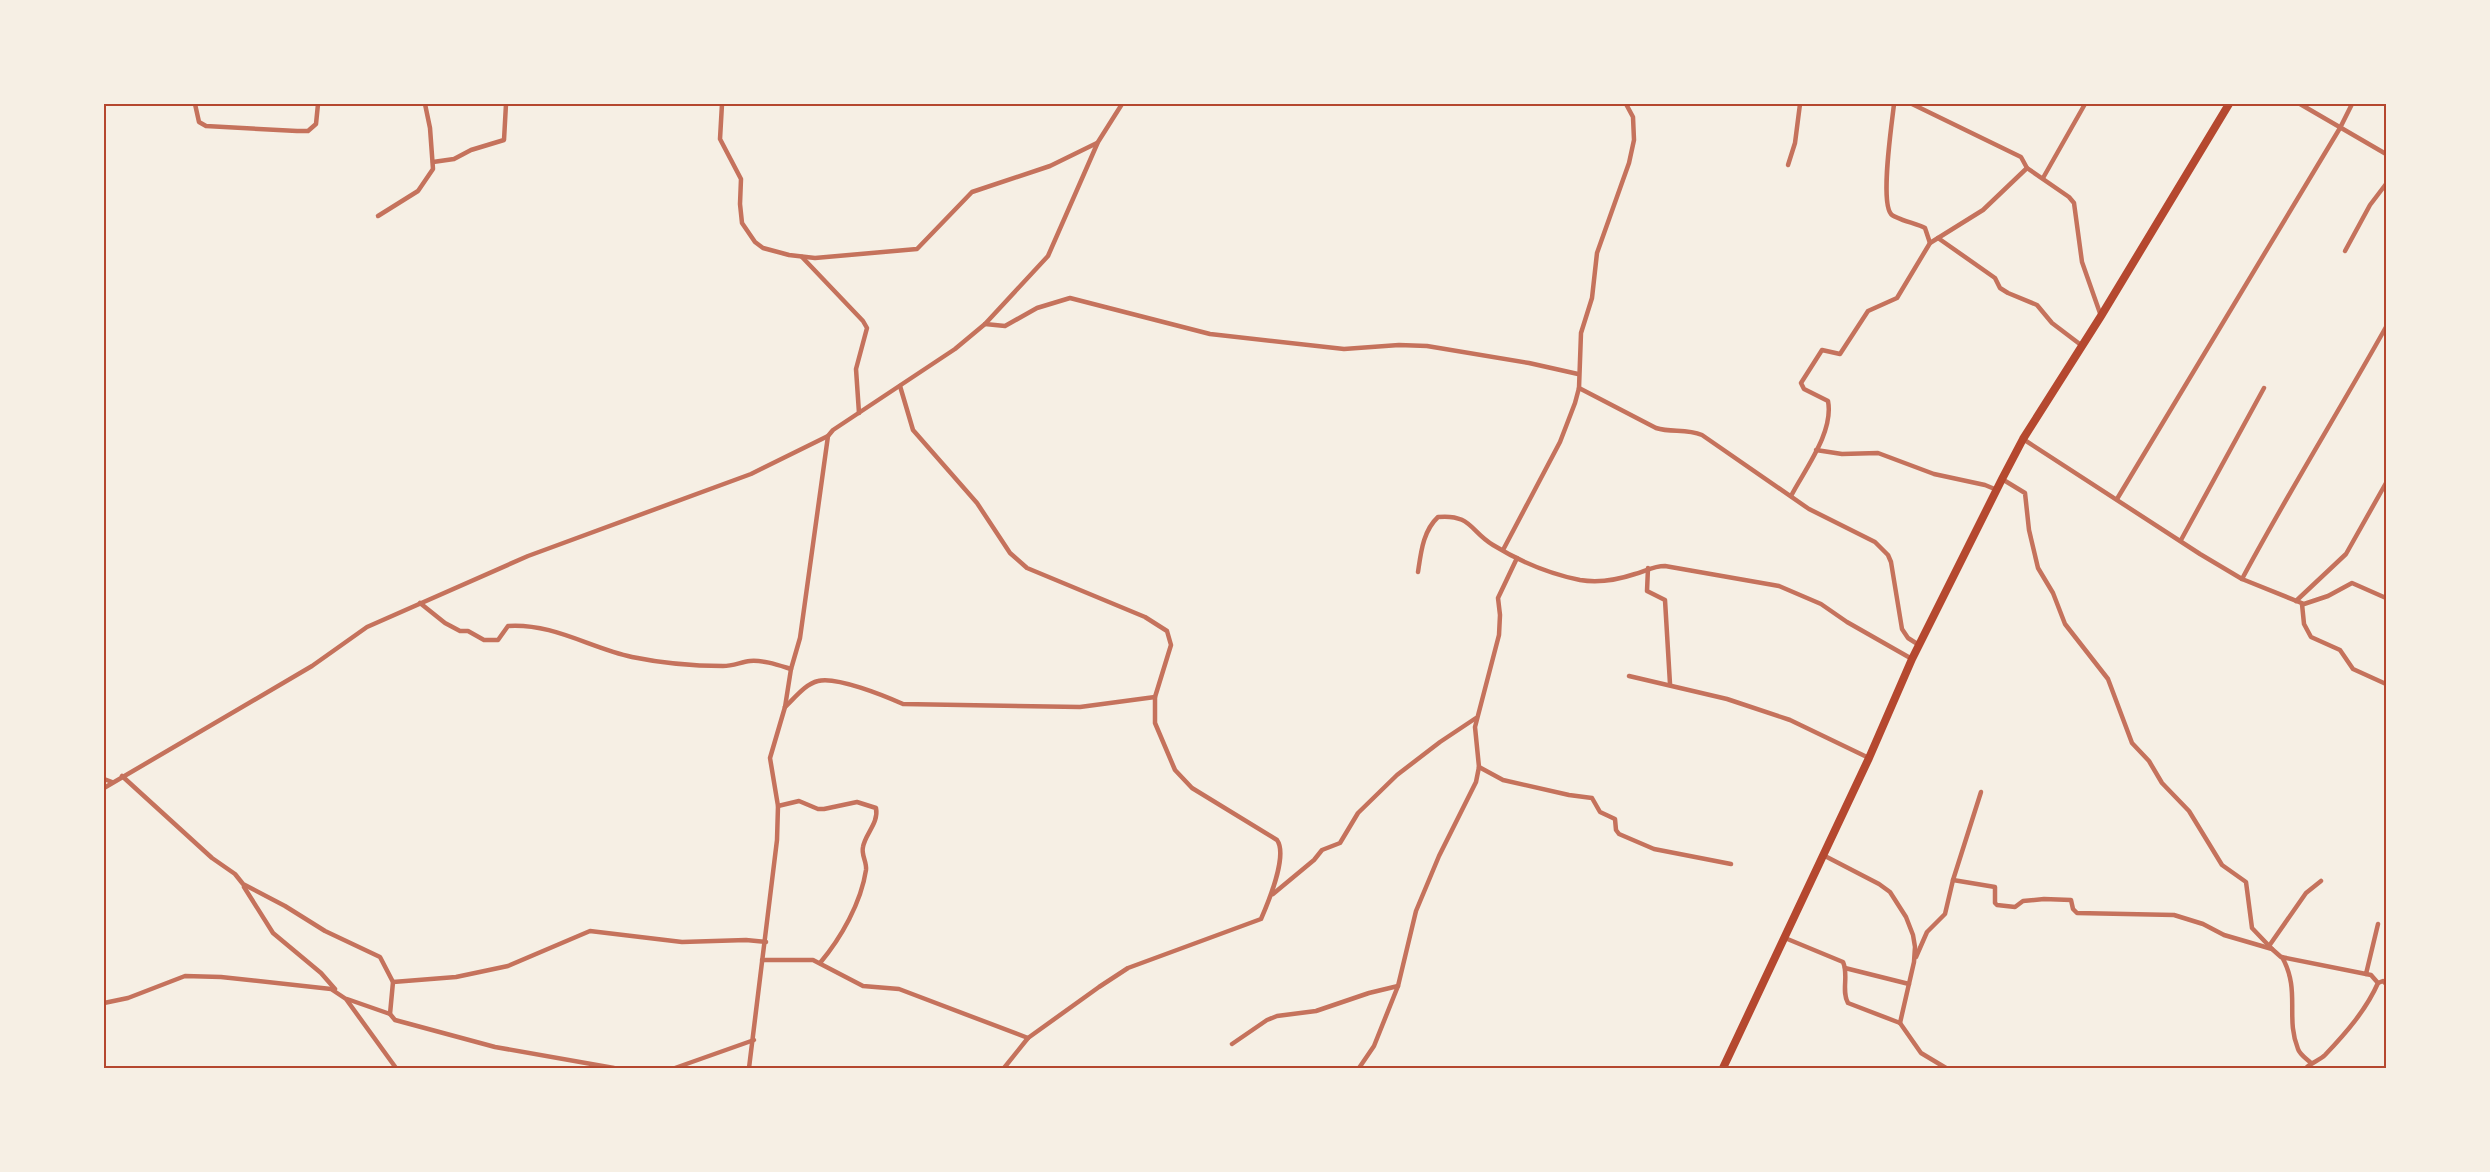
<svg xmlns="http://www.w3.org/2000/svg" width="2490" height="1172" font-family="'Alegreya Sans',sans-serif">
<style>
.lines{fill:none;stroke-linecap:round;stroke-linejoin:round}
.minor{stroke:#c5725c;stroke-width:4.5}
.trunk{stroke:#b5482f;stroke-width:8}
.neatline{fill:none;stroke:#b5482f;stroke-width:2}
</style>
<rect width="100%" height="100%" fill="#f6efe4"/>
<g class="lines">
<!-- minor -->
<g class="minor">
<path d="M 195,104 L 199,122 L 206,126 L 297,131 L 308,131 L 316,124 L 318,104"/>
<path d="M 722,104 L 720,139 L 741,179 L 740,204 L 742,223 L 755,242 L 763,248 L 789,255 L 815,258 L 917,249 L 972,192 L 1050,166 L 1097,143"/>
<path d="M 1894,104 C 1892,123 1880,201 1891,214 C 1895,219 1918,224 1925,228 L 1930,243"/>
<path d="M 1912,104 L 2021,157 L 2027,168 L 2069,197 L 2074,203 L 2082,262 L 2101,316"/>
<path d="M 2300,104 L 2386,154"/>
<path d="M 433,162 L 454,159 L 471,150 L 504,140 L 506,104"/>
<path d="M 1788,165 L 1795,143 L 1800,104"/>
<path d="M 2043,178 L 2085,104"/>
<path d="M 378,216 L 418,191 L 433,169 L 430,128 L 425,104"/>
<path d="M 1938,238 L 1995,278 L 2000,288 L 2008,293 L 2037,305 L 2052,323 L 2081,345"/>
<path d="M 2345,251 L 2370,205 L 2386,184"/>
<path d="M 802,257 L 863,321 L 867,328 L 856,369 L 859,413"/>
<path d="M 985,324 L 1005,326 L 1037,308 L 1070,298 L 1210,334 L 1344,349 L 1399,345 L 1427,346 L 1529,363 L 1578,374"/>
<path d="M 900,386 L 913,430 L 977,503 L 1010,553 L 1027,568 L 1145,617 L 1167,631 L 1171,645 L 1155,697 L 1155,723 L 1175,770 L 1192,788 L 1277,840 C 1288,855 1268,903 1261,919 L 1128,968 L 1099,987 L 1028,1038 L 1004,1068"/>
<path d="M 1579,388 L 1656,428 C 1672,433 1686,428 1702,435 L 1809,509 L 1875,542 L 1888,555 L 1891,562 L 1902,629 L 1908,638 L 1919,645"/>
<path d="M 2023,439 L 2200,554 L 2242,579 L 2304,604 L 2328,596 L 2352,583 L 2386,598"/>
<path d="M 1816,450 L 1842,454 L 1878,453 L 1934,474 L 1985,485 L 1997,490"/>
<path d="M 2002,479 L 2025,493 L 2029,530 L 2038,568 L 2053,593 L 2065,624 L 2108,679 L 2132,743 L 2149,761 L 2162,783 L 2189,811 L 2222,865 L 2246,882 L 2252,928 L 2272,949"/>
<path d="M 1791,496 C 1805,469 1834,432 1828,401 L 1804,389 L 1801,383 L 1822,350 L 1840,354 L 1868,311 L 1897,298 L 1930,243 L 1983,210 L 2027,168"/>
<path d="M 2117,499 L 2340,128 L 2352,104"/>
<path d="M 2181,540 L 2264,388"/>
<path d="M 1503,550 L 1560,442 L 1575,403 L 1579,388 L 1581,333 L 1592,298 L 1597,253 L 1629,163 L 1634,140 L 1633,117 L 1626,104"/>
<path d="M 1648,568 L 1647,591 L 1665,600 L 1670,684"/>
<path d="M 1418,572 C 1421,552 1423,531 1438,517 C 1471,514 1470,531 1493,545 C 1519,561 1550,574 1580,580 C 1598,583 1617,580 1635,574 C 1646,571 1653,566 1665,566 L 1779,586 L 1821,604 L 1847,622 L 1912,659"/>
<path d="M 2242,579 C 2288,493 2339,411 2386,327"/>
<path d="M 2296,601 L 2346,554 L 2386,483"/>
<path d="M 420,603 L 445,623 L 460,631 L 468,631 L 484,640 L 498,640 L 508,626 C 553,623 590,648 632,657 C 661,663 693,666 723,666 C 733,666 741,662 750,661 C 764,660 778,665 791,669"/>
<path d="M 2302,604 L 2304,624 L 2311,637 L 2340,650 L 2353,669 L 2386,684"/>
<path d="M 1629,676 L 1727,699 L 1790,720 L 1869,758"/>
<path d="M 785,707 C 794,699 805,684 818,681 C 836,676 885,696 903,704 L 1080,707 L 1155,697"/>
<path d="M 1479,767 L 1503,780 L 1569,795 L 1592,798 L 1600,812 L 1615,819 L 1616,830 L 1619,834 L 1654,849 L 1731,864"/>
<path d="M 122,776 L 212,858 L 235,874 L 243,884 L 285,906 L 325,931 L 380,957 L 393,982 L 390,1014 L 395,1020 L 495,1047 L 614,1068"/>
<path d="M 104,779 L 112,782"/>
<path d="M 104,788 L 312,666 L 367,627 L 528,556 L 751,474 L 828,436 L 833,430 L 955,349 L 985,324 L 1048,256 L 1098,142 L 1122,104"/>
<path d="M 778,806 L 799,801 L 818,809 L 824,809 L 857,802 L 876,808 C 879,823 865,834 863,847 C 861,855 867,862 866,870 C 861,903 841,938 820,963"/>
<path d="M 1823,855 L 1879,884 L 1890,892 L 1906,917 L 1913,935 L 1915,947 L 1914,962 L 1900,1023"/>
<path d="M 1953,880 L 1995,887 L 1995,903 L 1997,905 L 2015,907 L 2023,901 L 2044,899 L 2071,900 L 2073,909 L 2077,913 L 2174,915 L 2203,924 L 2224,935 L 2272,949 L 2281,957 L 2366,974 L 2378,924"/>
<path d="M 244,887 L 273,933 L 321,973 L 335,989"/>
<path d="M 1273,894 L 1314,860 L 1322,850 L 1340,843 L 1358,813 L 1397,775 L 1440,742 L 1476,718"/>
<path d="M 1785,938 L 1843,962 C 1849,975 1841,991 1848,1003 L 1900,1023 L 1921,1053 L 1946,1068"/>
<path d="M 2269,946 L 2306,893 L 2321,881"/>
<path d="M 1916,957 L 1927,932 L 1945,914 L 1953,880 L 1981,792"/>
<path d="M 2282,957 C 2301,991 2285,1017 2298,1049 C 2300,1055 2307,1059 2311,1063"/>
<path d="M 762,960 L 813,960 L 863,986 L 899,989 L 1028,1038"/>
<path d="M 1845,968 L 1909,984"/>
<path d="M 2366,974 L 2371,975 L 2378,983 L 2383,981 L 2386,984"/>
<path d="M 393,982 L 456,977 L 508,966 L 590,931 L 682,942 L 746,940 L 766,942"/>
<path d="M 347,999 L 390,1014"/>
<path d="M 104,1003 L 128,998 L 185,976 L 221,977 L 331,989 L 346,999 L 396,1068"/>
<path d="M 1232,1044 L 1267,1020 L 1277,1016 L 1316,1011 L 1369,993 L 1398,986"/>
<path d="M 675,1068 L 754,1040"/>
<path d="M 749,1068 L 777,840 L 778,806 L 770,758 L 785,707 L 791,669 L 800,638 L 828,436"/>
<path d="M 1359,1068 L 1374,1046 L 1398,986 L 1416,911 L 1439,856 L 1476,782 L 1479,767 L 1475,727 L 1499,635 L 1500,615 L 1498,598 L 1517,558"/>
<path d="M 2306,1068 C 2312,1062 2319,1061 2325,1055 C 2346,1033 2366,1010 2378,983"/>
</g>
<!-- trunk -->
<path class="trunk" d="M 1723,1068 L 1869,758 L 1912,659 L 2002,479 L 2023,439 L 2101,316 L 2229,104"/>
</g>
<!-- border -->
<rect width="2490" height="1172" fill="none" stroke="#f6efe4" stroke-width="210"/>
<rect x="105" y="105" width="2280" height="962" class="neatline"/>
</svg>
